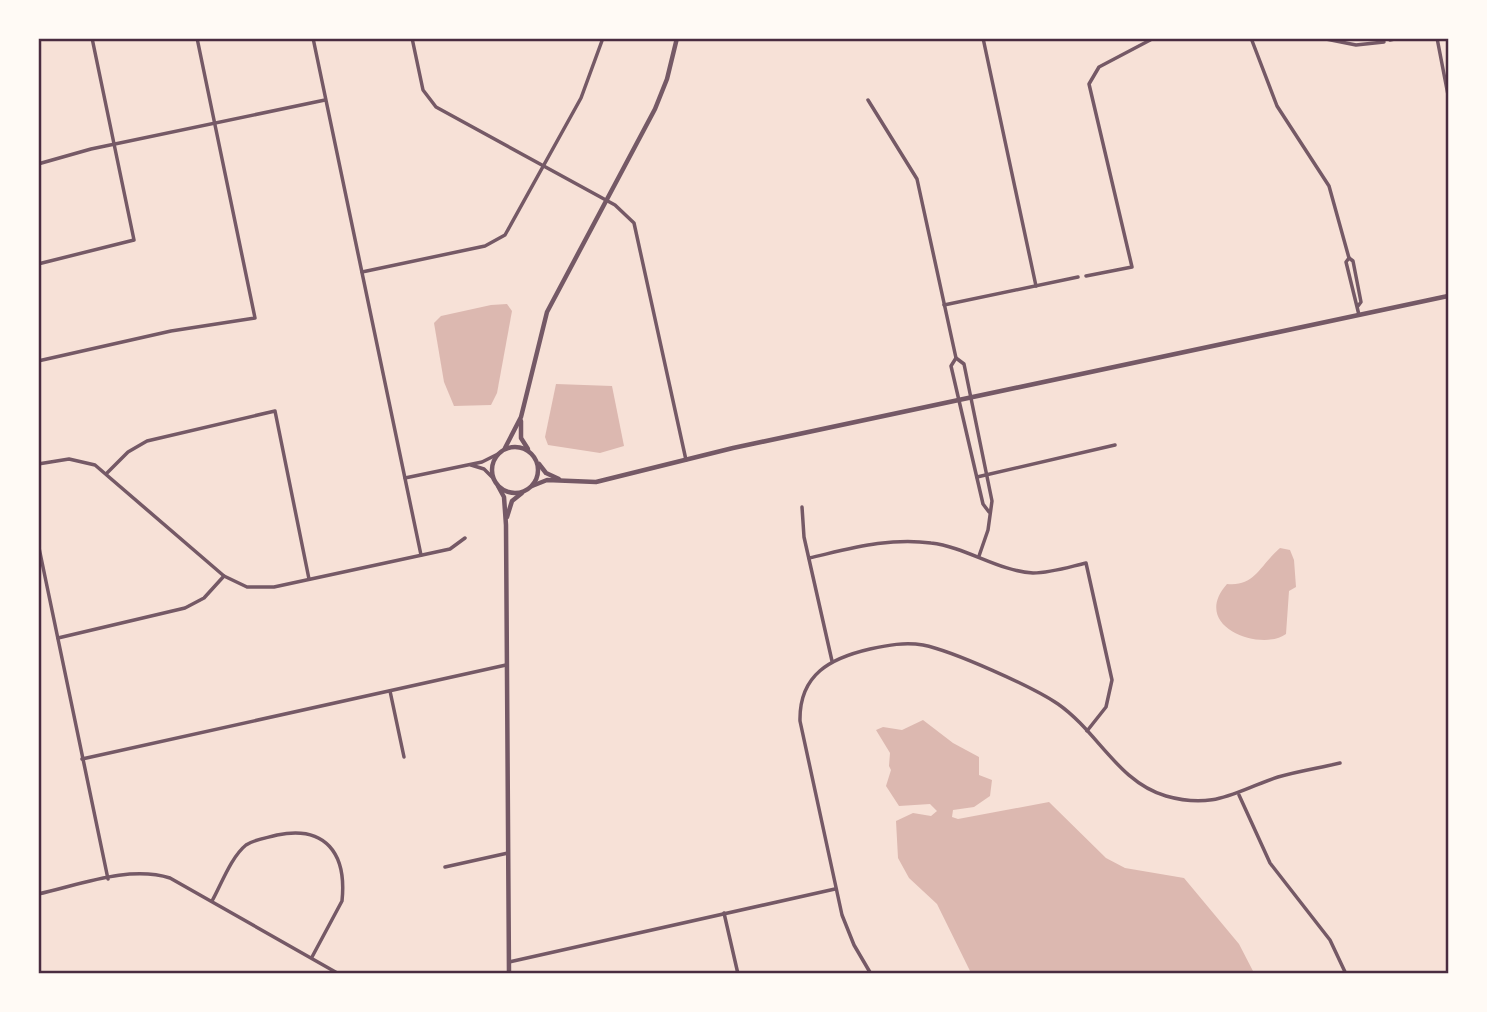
<svg xmlns="http://www.w3.org/2000/svg" width="1487" height="1012" font-family="Montserrat,sans-serif">
<style>
.water{fill:#dcb8b0}
.lines{fill:none;stroke-linecap:round;stroke-linejoin:round}
.minor{stroke:#755966;stroke-width:3.5}
.tertiary{stroke:#755966;stroke-width:4.5}
.neatline{fill:none;stroke:#4a2c40;stroke-width:2.5}
</style>
<rect width="100%" height="100%" fill="#f7e1d7"/>
<!-- water -->
<g class="water">
<path d="M 491,305 L 507,304 L 512,311 L 497,393 L 491,405 L 454,406 L 444,382 L 434,323 L 441,316 Z"/>
<path d="M 556,384 L 612,386 L 624,446 L 600,453 L 548,445 L 545,437 Z"/>
<path d="M 1280,548 L 1290,550 L 1294,560 L 1296,587 L 1289,591 L 1286,634 C 1262,652 1189,627 1227,584 C 1255,587 1260,565 1280,548 Z"/>
<path d="M 923,720 L 953,743 L 979,757 L 979,775 L 992,780 L 990,796 L 974,807 L 953,810 L 952,817 L 958,819 L 1049,802 L 1106,858 L 1125,868 L 1184,878 L 1239,944 L 1254,973 L 971,973 L 937,904 L 909,878 L 898,858 L 896,821 L 913,813 L 931,816 L 937,811 L 930,804 L 899,806 L 886,786 L 891,770 L 889,766 L 890,753 L 876,730 L 883,727 L 902,730 Z"/>
</g>
<g class="lines">
<!-- minor -->
<g class="minor">
<path d="M 313,38 L 421,555"/>
<path d="M 412,38 L 423,90 L 436,107 L 615,205 L 634,223 L 686,460"/>
<path d="M 983,38 L 1036,286"/>
<path d="M 1251,38 L 1277,106 L 1329,186 L 1349,258"/>
<path d="M 1321,38 L 1356,45 L 1384,42"/>
<path d="M 1437,38 L 1448,95"/>
<path d="M 1390,40 L 1399,38"/>
<path d="M 868,100 L 917,179 L 956,358 L 964,364 L 992,501 L 988,530 L 979,556"/>
<path d="M 38,164 L 91,149 L 325,100"/>
<path d="M 38,264 L 134,240 L 92,38"/>
<path d="M 362,272 L 485,246 L 505,235 L 581,98 L 603,38"/>
<path d="M 1086,276 L 1132,267 L 1089,84 L 1099,67 L 1154,38"/>
<path d="M 944,305 L 1078,277"/>
<path d="M 1358,306 L 1361,302 L 1353,261 L 1349,258 L 1346,262 L 1359,315"/>
<path d="M 956,358 L 951,366 L 983,504 L 989,512"/>
<path d="M 38,361 L 171,331 L 255,318 L 197,38"/>
<path d="M 38,464 L 69,459 L 95,465 L 224,576 L 247,587 L 274,587 L 450,549 L 465,538"/>
<path d="M 471,465 L 484,469 L 494,479"/>
<path d="M 107,473 L 128,452 L 147,441 L 275,411 L 309,579"/>
<path d="M 977,477 L 1115,445"/>
<path d="M 405,478 L 482,462 L 498,454"/>
<path d="M 802,507 L 804,537 L 832,661"/>
<path d="M 38,543 L 108,879"/>
<path d="M 809,558 C 849,549 889,537 931,543 C 966,547 998,571 1033,573 C 1051,573 1069,567 1086,563 L 1112,680 L 1106,707 L 1087,731"/>
<path d="M 58,638 L 185,608 L 204,598 L 224,576"/>
<path d="M 390,691 L 404,757"/>
<path d="M 82,759 L 506,665"/>
<path d="M 1239,795 L 1270,863 L 1330,940 L 1346,974"/>
<path d="M 445,867 L 508,853"/>
<path d="M 38,894 C 79,885 129,865 170,878 L 339,974"/>
<path d="M 212,901 C 221,885 231,857 246,845 C 255,839 267,838 277,835 C 325,825 347,853 342,901 L 312,957"/>
<path d="M 724,913 L 738,974"/>
<path d="M 509,962 L 835,889"/>
<path d="M 871,974 L 854,945 L 842,915 L 800,721 C 799,674 831,658 870,649 C 888,645 905,642 923,645 C 953,651 1033,687 1058,704 C 1098,732 1118,782 1166,796 C 1215,810 1235,791 1278,777 C 1298,771 1319,768 1340,763"/>
</g>
<!-- tertiary -->
<g class="tertiary">
<path d="M 521,421 L 521,438 L 528,449"/>
<circle cx="515" cy="470" r="23"/>
<path d="M 505,448 L 521,417 L 547,312 L 655,109 L 667,79 L 677,38"/>
<path d="M 539,464 L 546,473 L 559,479"/>
<path d="M 498,486 L 504,497 L 506,525 L 509,974"/>
<path d="M 532,486 L 547,480 L 596,482 L 733,448 L 1448,296"/>
<path d="M 507,517 L 512,501 L 522,493"/>
</g>
</g>
<!-- border -->
<rect width="1487" height="1012" fill="none" stroke="#fffaf5" stroke-width="80"/>
<rect x="40" y="40" width="1407" height="932" class="neatline"/>
</svg>
